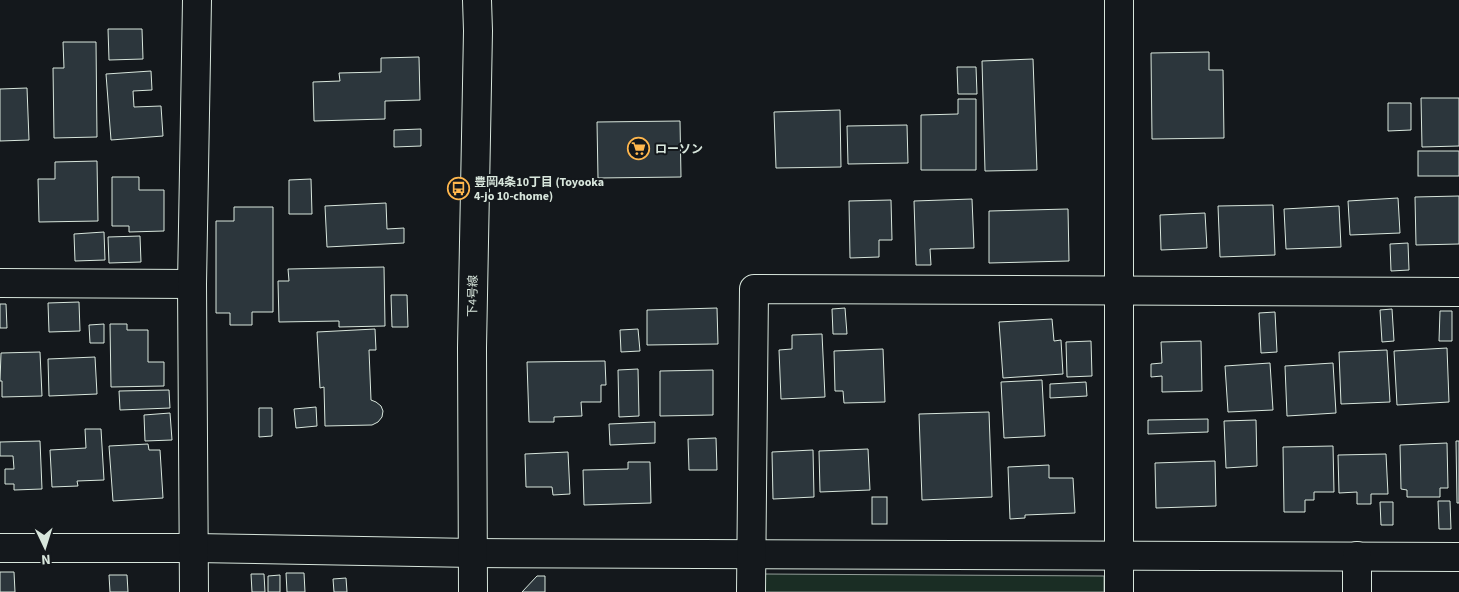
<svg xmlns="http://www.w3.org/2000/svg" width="1459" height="592" font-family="'Source Sans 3','Noto Sans JP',sans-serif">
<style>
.green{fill:#1a2d24;stroke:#939e99}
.building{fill:#2c363c;stroke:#d8e6dc}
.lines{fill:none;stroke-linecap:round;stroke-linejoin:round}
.minor-casing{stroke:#d8e6dc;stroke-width:30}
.minor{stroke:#14181c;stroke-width:28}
.labels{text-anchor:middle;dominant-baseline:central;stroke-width:4;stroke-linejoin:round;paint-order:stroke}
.poi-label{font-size:12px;font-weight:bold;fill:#d8e6dc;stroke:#14181c;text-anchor:start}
.street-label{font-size:12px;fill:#d8e6dc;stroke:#14181c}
</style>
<rect width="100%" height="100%" fill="#14181c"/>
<!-- green -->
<path class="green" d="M 763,574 L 1104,576 L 1104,592 L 763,592 Z"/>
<!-- building -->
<g class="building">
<path d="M 108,29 L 142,29 L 143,59 L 109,60 Z"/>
<path d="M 63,42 L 96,42 L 97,137 L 54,138 L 53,68 L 64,68 Z"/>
<path d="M 1209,52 L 1209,70 L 1223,70 L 1224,138 L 1152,139 L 1151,53 Z"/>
<path d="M 419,57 L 420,100 L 385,101 L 385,119 L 314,121 L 313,82 L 340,81 L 339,73 L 381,72 L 381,58 Z"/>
<path d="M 1033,59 L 1037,170 L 985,171 L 982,61 Z"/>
<path d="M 957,67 L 976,67 L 977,94 L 958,94 Z"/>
<path d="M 151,71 L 152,90 L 133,91 L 134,107 L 161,106 L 163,136 L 111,140 L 106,74 Z"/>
<path d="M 27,88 L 29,140 L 0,141 L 0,89 Z"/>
<path d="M 1421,98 L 1459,98 L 1459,146 L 1422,147 Z"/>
<path d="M 958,99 L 976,99 L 976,170 L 921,170 L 921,115 L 958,114 Z"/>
<path d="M 1388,103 L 1411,103 L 1411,130 L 1388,131 Z"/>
<path d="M 840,110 L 841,167 L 776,168 L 774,112 Z"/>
<path d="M 680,121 L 681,177 L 598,178 L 597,122 Z"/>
<path d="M 907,125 L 908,163 L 848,164 L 847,126 Z"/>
<path d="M 421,129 L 421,146 L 394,147 L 394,130 Z"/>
<rect x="1418" y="151" width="41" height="25"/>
<path d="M 97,161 L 98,221 L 39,222 L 38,179 L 55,179 L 55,162 Z"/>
<path d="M 112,177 L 139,177 L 139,190 L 164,190 L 164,231 L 129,232 L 129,226 L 112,226 Z"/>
<path d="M 311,179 L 312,214 L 289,214 L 289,180 Z"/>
<path d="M 1459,196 L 1459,244 L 1416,245 L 1415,197 Z"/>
<path d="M 1398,198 L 1400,233 L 1350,235 L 1348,201 Z"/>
<path d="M 972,199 L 974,248 L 930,249 L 931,265 L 916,265 L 914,201 Z"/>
<path d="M 891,200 L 892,240 L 879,240 L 879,257 L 850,258 L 849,201 Z"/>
<path d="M 386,203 L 387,229 L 404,228 L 404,243 L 327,247 L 325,206 Z"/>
<path d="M 1273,205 L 1275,255 L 1220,257 L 1218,206 Z"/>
<path d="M 1339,206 L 1341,247 L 1286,249 L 1284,209 Z"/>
<path d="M 234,207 L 273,207 L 273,312 L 252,312 L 252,325 L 230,325 L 230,313 L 216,313 L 216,221 L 234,221 Z"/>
<path d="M 1068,209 L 1069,261 L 989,263 L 989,211 Z"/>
<path d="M 1205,213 L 1207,248 L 1161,250 L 1160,215 Z"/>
<path d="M 104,232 L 105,260 L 75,261 L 74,234 Z"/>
<path d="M 140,236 L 141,262 L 109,263 L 108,237 Z"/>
<path d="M 1408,243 L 1409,270 L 1391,271 L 1390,244 Z"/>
<path d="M 384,267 L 385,326 L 339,327 L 339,321 L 279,322 L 278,281 L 289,281 L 288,269 Z"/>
<path d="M 391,295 L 407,295 L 408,327 L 392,327 Z"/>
<path d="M 79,302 L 80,331 L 49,332 L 48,303 Z"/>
<path d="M 0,304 L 6,304 L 7,328 L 0,328 Z"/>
<path d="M 717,308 L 718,344 L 647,345 L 647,310 Z"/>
<path d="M 845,308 L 847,334 L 833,334 L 832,309 Z"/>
<path d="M 1392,309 L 1394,341 L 1382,342 L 1380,310 Z"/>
<path d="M 1440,311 L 1452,311 L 1452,341 L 1439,341 Z"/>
<path d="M 1275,312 L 1277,352 L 1261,353 L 1259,313 Z"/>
<path d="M 1052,319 L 1054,341 L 1061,340 L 1063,374 L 1003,378 L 999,322 Z"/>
<path d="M 104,324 L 104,343 L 90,343 L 89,325 Z"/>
<path d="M 110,324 L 127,324 L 127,330 L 148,330 L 148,362 L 164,362 L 164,386 L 111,387 Z"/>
<path d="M 375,329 L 376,350 L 369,350 L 371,400 L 376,402 L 381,406 L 383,411 L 382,417 L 378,422 L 372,425 L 325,426 L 324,387 L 320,388 L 317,332 Z"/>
<path d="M 638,329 L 640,351 L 621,352 L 620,330 Z"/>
<path d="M 822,334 L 825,397 L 781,399 L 779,350 L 792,349 L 792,335 Z"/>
<path d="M 1091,341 L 1092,376 L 1067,377 L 1066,342 Z"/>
<path d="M 1201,341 L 1202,391 L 1162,392 L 1162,376 L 1151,377 L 1151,364 L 1162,363 L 1161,342 Z"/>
<path d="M 1447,348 L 1449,402 L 1397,405 L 1394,351 Z"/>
<path d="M 883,349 L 885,402 L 844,403 L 843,391 L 835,391 L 834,351 Z"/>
<path d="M 1387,350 L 1390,402 L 1341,404 L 1339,352 Z"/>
<path d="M 40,352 L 42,396 L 2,397 L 2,381 L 0,381 L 1,353 Z"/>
<path d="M 95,357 L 97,394 L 49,396 L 48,359 Z"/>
<path d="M 605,361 L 606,385 L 601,385 L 601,402 L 581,402 L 582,416 L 554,417 L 554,422 L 529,422 L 527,362 Z"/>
<path d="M 1270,363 L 1273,410 L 1228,412 L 1225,366 Z"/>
<path d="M 1333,363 L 1336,413 L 1287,416 L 1285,366 Z"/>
<path d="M 638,369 L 639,416 L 619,417 L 618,370 Z"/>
<path d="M 713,370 L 713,415 L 660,416 L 660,371 Z"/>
<path d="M 1042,380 L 1045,436 L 1004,438 L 1001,382 Z"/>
<path d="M 1086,382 L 1087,396 L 1050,398 L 1050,384 Z"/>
<path d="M 169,390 L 170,408 L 120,410 L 119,391 Z"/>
<path d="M 316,407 L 317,426 L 296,428 L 294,409 Z"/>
<path d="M 259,408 L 272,408 L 272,436 L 259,437 Z"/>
<path d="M 989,412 L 992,497 L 922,500 L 919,414 Z"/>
<path d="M 170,413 L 172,440 L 145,441 L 144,415 Z"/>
<path d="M 1208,419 L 1208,432 L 1148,434 L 1148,420 Z"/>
<path d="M 1256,420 L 1257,466 L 1226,468 L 1224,421 Z"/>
<path d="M 655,422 L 655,443 L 610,445 L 609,424 Z"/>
<path d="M 85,429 L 101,429 L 104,480 L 77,481 L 78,486 L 52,487 L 50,450 L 86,448 Z"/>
<path d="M 716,438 L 717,470 L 689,470 L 688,439 Z"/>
<path d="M 40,441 L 42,489 L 14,490 L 14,484 L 5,484 L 5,469 L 14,469 L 13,456 L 0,456 L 0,442 Z"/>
<path d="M 1456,441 L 1459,441 L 1459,503 L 1457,503 Z"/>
<path d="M 1447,443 L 1448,488 L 1440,488 L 1440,497 L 1407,497 L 1407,490 L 1401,489 L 1400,445 Z"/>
<path d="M 148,444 L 149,450 L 160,450 L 163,498 L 113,501 L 109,446 Z"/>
<path d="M 1333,446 L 1334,492 L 1314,492 L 1314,500 L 1305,500 L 1305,512 L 1284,512 L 1283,447 Z"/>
<path d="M 868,449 L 870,490 L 820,492 L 819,451 Z"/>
<path d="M 813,450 L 814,497 L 773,499 L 772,452 Z"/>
<path d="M 568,452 L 570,494 L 553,495 L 552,487 L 526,487 L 525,454 Z"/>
<path d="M 1386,454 L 1388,494 L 1371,494 L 1371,504 L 1357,504 L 1357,492 L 1339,493 L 1338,455 Z"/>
<path d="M 1215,461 L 1216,506 L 1156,508 L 1155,463 Z"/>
<path d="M 628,462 L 650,462 L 651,503 L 584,505 L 583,470 L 628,469 Z"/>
<path d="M 1049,465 L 1049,478 L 1073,478 L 1075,513 L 1025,515 L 1025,518 L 1010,519 L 1008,467 Z"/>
<rect x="872" y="497" width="15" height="27"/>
<path d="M 1438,501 L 1450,501 L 1451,529 L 1439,529 Z"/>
<path d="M 1380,502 L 1393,502 L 1393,525 L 1381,525 Z"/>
<path d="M 0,572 L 14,572 L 15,592 L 0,592 Z"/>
<path d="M 286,573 L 304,573 L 305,592 L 287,592 Z"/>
<path d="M 251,574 L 264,574 L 265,592 L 252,592 Z"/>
<path d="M 109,575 L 127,575 L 128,592 L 110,592 Z"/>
<path d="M 280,575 L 280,592 L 268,592 L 268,576 Z"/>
<path d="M 537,576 L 545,576 L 545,592 L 522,592 Z"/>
<path d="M 346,578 L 347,592 L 334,592 L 333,579 Z"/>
</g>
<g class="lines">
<defs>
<g id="minor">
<path d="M 0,283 L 192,284"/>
<path d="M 0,548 L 195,548 L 473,553 L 1459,557"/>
<path d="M 194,592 L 192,284 L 197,0"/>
<path d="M 473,592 L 472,348 L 478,31 L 477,0"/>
<path d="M 751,592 L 754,289 L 1459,292"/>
<path d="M 1119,592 L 1119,0"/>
<path d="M 1357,592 L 1357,556"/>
</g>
</defs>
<!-- minor casing -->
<use href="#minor" class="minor-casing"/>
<!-- minor -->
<use href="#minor" class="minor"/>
</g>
<!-- icons -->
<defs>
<symbol id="supermarket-ring" viewBox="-11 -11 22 22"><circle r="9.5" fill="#14181c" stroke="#ffb74d" stroke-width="1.5"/><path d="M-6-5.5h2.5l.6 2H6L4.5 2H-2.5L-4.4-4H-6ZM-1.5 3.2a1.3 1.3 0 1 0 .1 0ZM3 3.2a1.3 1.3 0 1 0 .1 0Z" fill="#ffb74d"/></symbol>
<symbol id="bus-ring" viewBox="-11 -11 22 22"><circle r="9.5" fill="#14181c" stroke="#ffb74d" stroke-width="1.5"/><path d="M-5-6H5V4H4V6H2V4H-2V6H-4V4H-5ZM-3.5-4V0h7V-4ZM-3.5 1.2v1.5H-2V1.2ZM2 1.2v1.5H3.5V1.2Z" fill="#ffb74d"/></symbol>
</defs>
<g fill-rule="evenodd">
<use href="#supermarket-ring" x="626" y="136" width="25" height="25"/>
<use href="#bus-ring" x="446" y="176" width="25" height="25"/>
</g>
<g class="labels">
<!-- poi labels -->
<g class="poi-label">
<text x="655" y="149">ローソン</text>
<text x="474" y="182">豊岡4条10丁目 (Toyooka<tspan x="474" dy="14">4-jo 10-chome)</tspan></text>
</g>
<!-- street labels -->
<g class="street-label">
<text transform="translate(473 296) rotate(-89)">下4号線</text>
</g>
</g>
<!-- north arrow -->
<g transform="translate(45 547) rotate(176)" stroke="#14181c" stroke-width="4" paint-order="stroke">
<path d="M0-4L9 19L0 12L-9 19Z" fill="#d8e6dc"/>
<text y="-8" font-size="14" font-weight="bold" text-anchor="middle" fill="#d8e6dc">N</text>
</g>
</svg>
